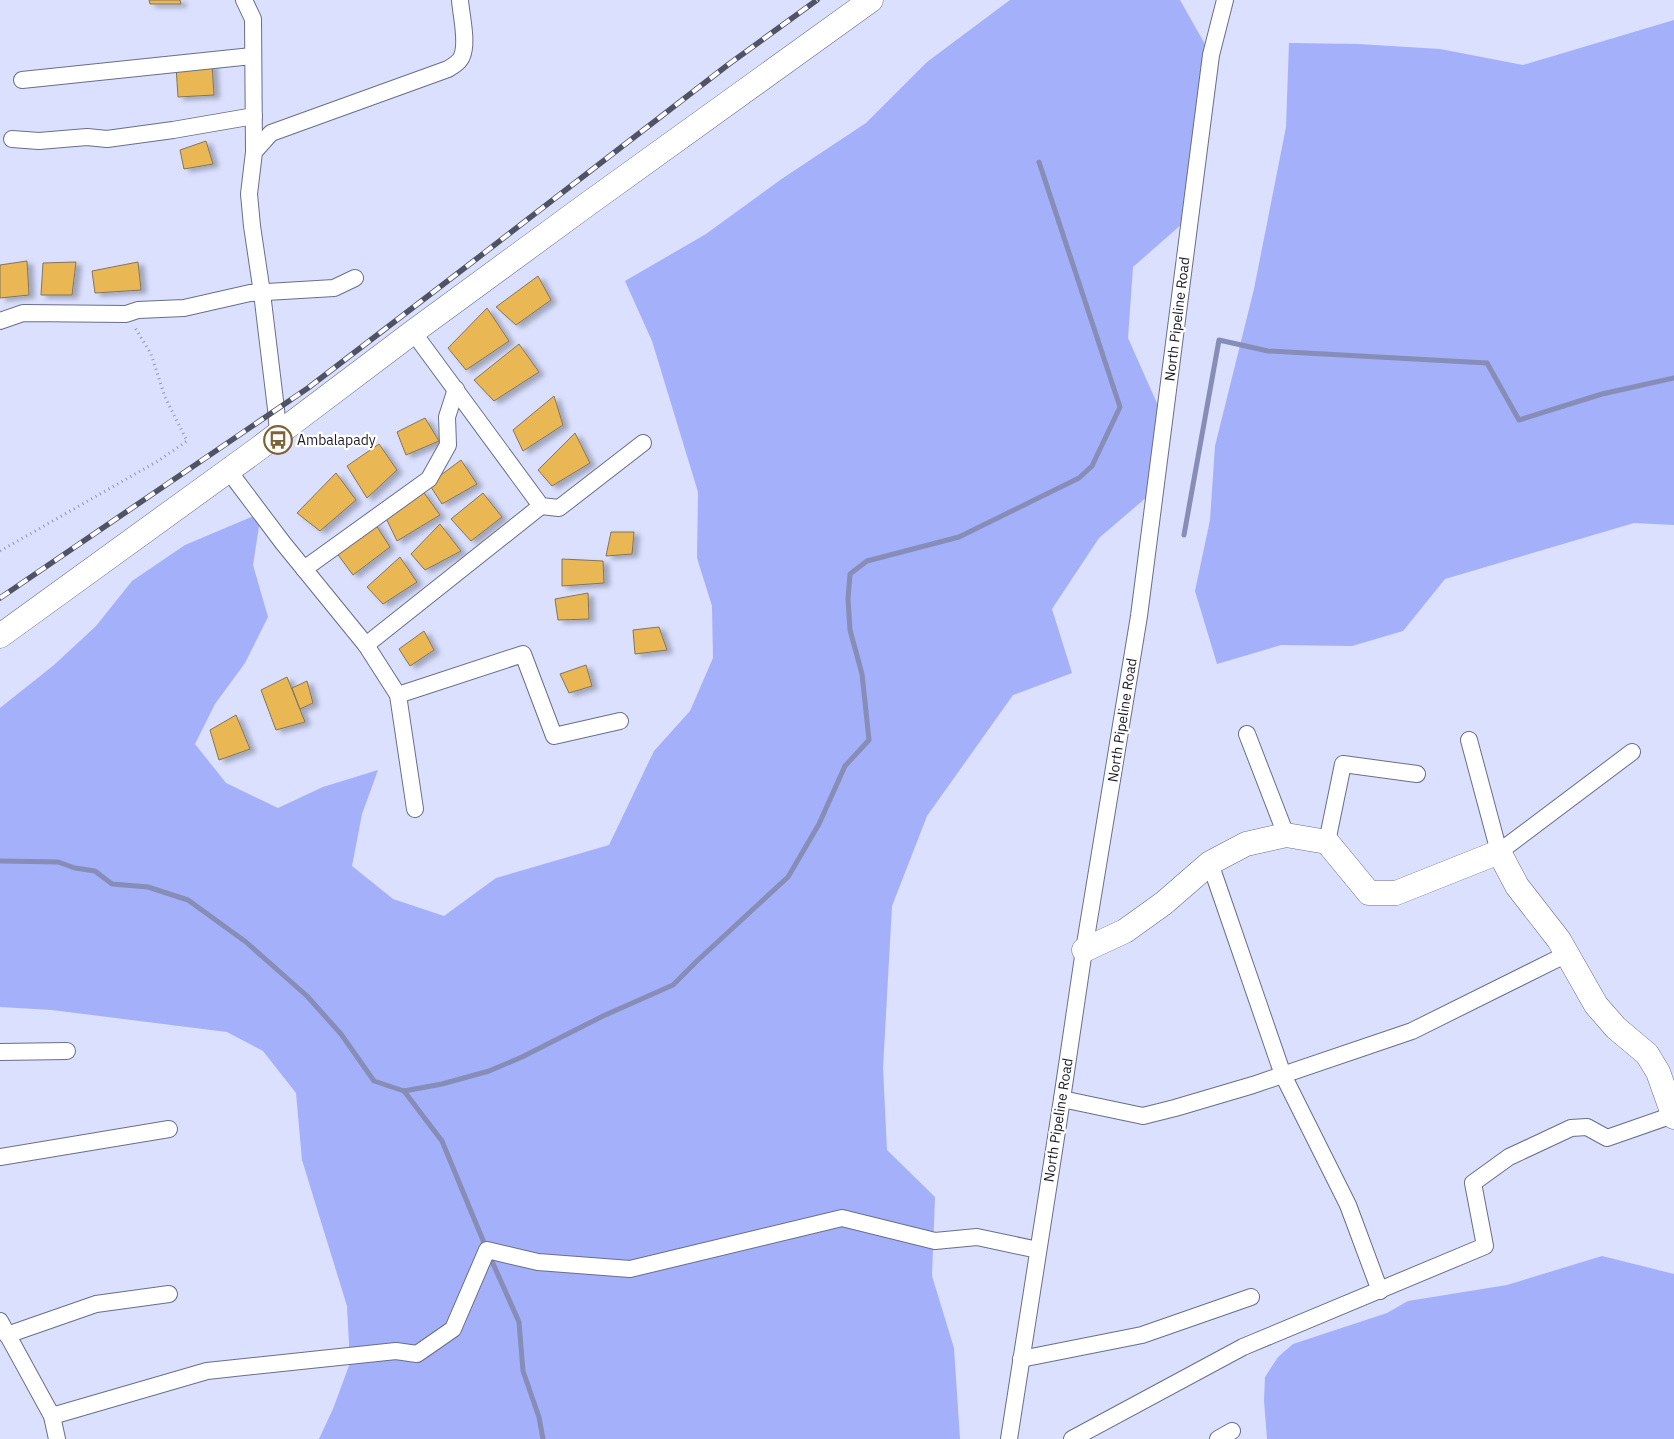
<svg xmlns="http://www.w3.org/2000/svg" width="1674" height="1439" font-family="'IBM Plex Sans',sans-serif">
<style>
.green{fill:#a4b0fa}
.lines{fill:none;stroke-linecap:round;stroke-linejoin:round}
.stream{stroke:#868db6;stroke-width:5}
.building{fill:#eab754;stroke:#83745b;filter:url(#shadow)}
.street-casing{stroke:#696e89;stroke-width:18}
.secondary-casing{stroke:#696e89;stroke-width:25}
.path{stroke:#9296ac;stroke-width:3;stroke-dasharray:1 4;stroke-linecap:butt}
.street{stroke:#fff;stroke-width:16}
.secondary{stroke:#fff;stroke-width:24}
.rail-casing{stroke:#505363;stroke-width:5.5}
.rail{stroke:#fff;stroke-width:4;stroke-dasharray:11;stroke-linecap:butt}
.labels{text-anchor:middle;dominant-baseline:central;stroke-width:4.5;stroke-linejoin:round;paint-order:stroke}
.street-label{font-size:14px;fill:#1b1c27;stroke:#fff}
.poi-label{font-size:14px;fill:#1b1c27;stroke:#fff;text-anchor:start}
</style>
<defs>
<filter id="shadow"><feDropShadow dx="5.5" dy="3" stdDeviation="2.5" flood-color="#0004"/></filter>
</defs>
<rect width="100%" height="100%" fill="#dae0fe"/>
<!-- green -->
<g class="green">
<path d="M 1010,0 L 1180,0 L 1211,55 L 1191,216 L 1133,267 L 1128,338 L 1164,419 L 1155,490 L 1099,538 L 1052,609 L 1072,673 L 1013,695 L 927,816 L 892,906 L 883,1068 L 887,1150 L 935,1197 L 932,1276 L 954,1348 L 960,1439 L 319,1439 L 333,1409 L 350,1363 L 347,1306 L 302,1160 L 296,1093 L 263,1051 L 227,1032 L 52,1010 L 0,1007 L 0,708 L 54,665 L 96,626 L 132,581 L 185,545 L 261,513 L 253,565 L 268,617 L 245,663 L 215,704 L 195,744 L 226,783 L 278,808 L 323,787 L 378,770 L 362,814 L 352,866 L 393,899 L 444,916 L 496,878 L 609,845 L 654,751 L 690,711 L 713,658 L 712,606 L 697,558 L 698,492 L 652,341 L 625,281 L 706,234 L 783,178 L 866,123 L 927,62 Z"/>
<path d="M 1674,20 L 1674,525 L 1634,523 L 1445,579 L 1403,631 L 1352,646 L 1281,645 L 1217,664 L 1195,591 L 1210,520 L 1215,446 L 1254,289 L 1286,127 L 1289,43 L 1358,44 L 1440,49 L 1523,65 Z"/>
<path d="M 1602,1256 L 1674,1274 L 1674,1439 L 1267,1439 L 1264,1401 L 1265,1377 L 1278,1357 L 1293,1344 L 1387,1313 L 1408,1301 L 1507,1285 Z"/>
</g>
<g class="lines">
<!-- stream -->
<g class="stream">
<path d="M 1184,535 L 1219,340 L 1268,351 L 1487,363 L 1519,420 L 1602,394 L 1674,378"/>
<path d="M 0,861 L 58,862 L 75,868 L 95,871 L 112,884 L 148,887 L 188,900 L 246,942 L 307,996 L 341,1034 L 374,1081 L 404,1091 L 442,1084 L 489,1071 L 522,1057 L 603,1016 L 673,985 L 697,961 L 788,877 L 819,824 L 845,766 L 869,740 L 862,674 L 850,630 L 848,599 L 850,574 L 867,561 L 959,537 L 1079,478 L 1092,466 L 1120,407 L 1039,162"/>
<path d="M 404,1091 L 442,1141 L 487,1250 L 519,1322 L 523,1371 L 539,1417 L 543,1439"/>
</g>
</g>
<!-- building -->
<g class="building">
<path d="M 149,0 L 180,0 L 181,4 L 150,4 Z"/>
<path d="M 212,64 L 214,95 L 178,97 L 176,66 Z"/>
<path d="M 206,141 L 213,164 L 184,169 L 180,150 Z"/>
<path d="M 27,261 L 29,295 L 0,298 L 0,265 Z"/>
<path d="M 76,262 L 72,295 L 41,295 L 43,263 Z"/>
<path d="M 138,262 L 141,290 L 95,293 L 92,271 Z"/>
<path d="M 538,276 L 551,300 L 516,325 L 496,307 Z"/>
<path d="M 487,308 L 509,341 L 466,370 L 448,348 Z"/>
<path d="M 519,344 L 539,372 L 494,401 L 474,380 Z"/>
<path d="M 554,396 L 563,425 L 523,451 L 513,430 Z"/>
<path d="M 425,418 L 439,441 L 406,455 L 397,432 Z"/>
<path d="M 575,433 L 590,463 L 552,486 L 538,470 Z"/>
<path d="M 379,444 L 397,470 L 367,498 L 347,466 Z"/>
<path d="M 461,460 L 477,484 L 442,504 L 429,484 Z"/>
<path d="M 336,473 L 356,500 L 320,531 L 297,513 Z"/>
<path d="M 422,490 L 440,515 L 397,541 L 384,514 Z"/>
<path d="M 483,493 L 502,517 L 471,541 L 451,519 Z"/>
<path d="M 374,522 L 390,547 L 353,575 L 336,552 Z"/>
<path d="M 440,524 L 461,551 L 425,570 L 411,554 Z"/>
<path d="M 611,532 L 634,532 L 632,554 L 606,556 Z"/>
<path d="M 400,557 L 417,582 L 383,604 L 367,587 Z"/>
<path d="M 562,559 L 603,561 L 604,583 L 562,586 Z"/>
<path d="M 588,593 L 589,619 L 558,620 L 555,599 Z"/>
<path d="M 659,627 L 667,650 L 635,654 L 633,630 Z"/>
<path d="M 424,631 L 434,650 L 410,666 L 399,649 Z"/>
<path d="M 586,665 L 592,686 L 569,693 L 560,674 Z"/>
<path d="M 287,677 L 305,722 L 276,730 L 261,690 Z"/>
<path d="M 307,681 L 313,703 L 300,709 L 292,688 Z"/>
<path d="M 236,715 L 250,749 L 219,760 L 210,730 Z"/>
</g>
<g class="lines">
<defs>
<g id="street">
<path d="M 244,0 L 253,19 L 254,152"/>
<path d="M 22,80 L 252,56"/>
<path d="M 12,139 L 39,141 L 87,137 L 107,139 L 173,130 L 254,116"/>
<path d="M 0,321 L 23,313 L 126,314 L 138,310 L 184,308 L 250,293 L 334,288 L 355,278"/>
<path d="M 413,332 L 541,506 L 559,508 L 643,443"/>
<path d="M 278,433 L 276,409 L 262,293 L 252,226 L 249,194 L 254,152 L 271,133 L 448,69 C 453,66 460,62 462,56 C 468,42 461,15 460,0"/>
<path d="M 228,470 L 283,543 L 366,645 L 398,695 L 415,809"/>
<path d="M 304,569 L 429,479 L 448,445 L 447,417 L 456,389"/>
<path d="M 366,645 L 541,506"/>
<path d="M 398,695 L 523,654 L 554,736 L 620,721"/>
<path d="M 1247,734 L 1286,835"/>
<path d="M 1469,740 L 1499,852 L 1632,752"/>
<path d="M 1327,842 L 1343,764 L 1417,774"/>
<path d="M 1210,863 L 1283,1075 L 1348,1205 L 1380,1291"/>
<path d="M 0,1052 L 67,1051"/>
<path d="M 1062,1099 L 1143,1116 L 1175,1108 L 1253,1085 L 1412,1031 L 1567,954"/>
<path d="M 0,1157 L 169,1129"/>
<path d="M 0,1321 L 52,1416 L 57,1439"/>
<path d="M 7,1335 L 96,1304 L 169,1294"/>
<path d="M 1021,1359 L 1142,1335 L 1251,1297"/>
<path d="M 52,1416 L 207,1371 L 396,1351 L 417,1354 L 453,1329 L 487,1250 L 538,1262 L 630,1269 L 842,1218 L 935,1241 L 977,1237 L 1038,1250"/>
<path d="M 1009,1439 L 1062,1099 L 1084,950 L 1139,616 L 1211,55 L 1225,0"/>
<path d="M 1072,1439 L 1243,1347 L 1485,1246 L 1473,1183 L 1509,1157 L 1571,1128 L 1587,1127 L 1607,1138 L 1673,1115"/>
<path d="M 1218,1439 L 1232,1431"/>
</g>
<g id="secondary">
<path d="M 0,636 L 258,449 L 413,332 L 585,206 L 871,0"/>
<path d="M 1084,950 L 1125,931 L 1164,903 L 1210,863 L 1246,844 L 1286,835 L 1327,842 L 1369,893 L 1396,893 L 1499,852 L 1517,886 L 1559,940 L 1596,1005 L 1616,1028 L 1647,1054 L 1658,1072 L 1674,1117"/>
</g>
</defs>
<!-- street casing -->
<use href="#street" class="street-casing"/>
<!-- secondary casing -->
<use href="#secondary" class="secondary-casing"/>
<!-- path -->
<path class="path" d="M 0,551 L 158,461 L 187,441 L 165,397 L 151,354 L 134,326"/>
<!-- street -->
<use href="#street" class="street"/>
<!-- secondary -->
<use href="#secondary" class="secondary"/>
<defs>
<path id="rail" d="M 0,598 L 308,388 L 475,260 L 729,64 L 817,0"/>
</defs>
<!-- rail casing -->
<use href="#rail" class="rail-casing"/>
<!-- rail -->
<use href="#rail" class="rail"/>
</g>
<!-- icons -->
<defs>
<symbol id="bus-ring" viewBox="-11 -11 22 22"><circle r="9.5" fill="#fff" stroke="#7d6335" stroke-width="1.5"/><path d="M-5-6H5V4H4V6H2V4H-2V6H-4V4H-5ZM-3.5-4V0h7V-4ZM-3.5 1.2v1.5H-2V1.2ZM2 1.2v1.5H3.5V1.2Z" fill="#7d6335"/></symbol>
</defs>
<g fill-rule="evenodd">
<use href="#bus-ring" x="262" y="424" width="32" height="32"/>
</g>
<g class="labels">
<!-- street labels -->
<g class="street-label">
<text transform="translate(1177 319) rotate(-83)">North Pipeline Road</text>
<text transform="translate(1122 720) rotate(-81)">North Pipeline Road</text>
<text transform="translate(1058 1120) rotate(-81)">North Pipeline Road</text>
</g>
<!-- poi labels -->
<g class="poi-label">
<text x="297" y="440">Ambalapady</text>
</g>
</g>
</svg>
